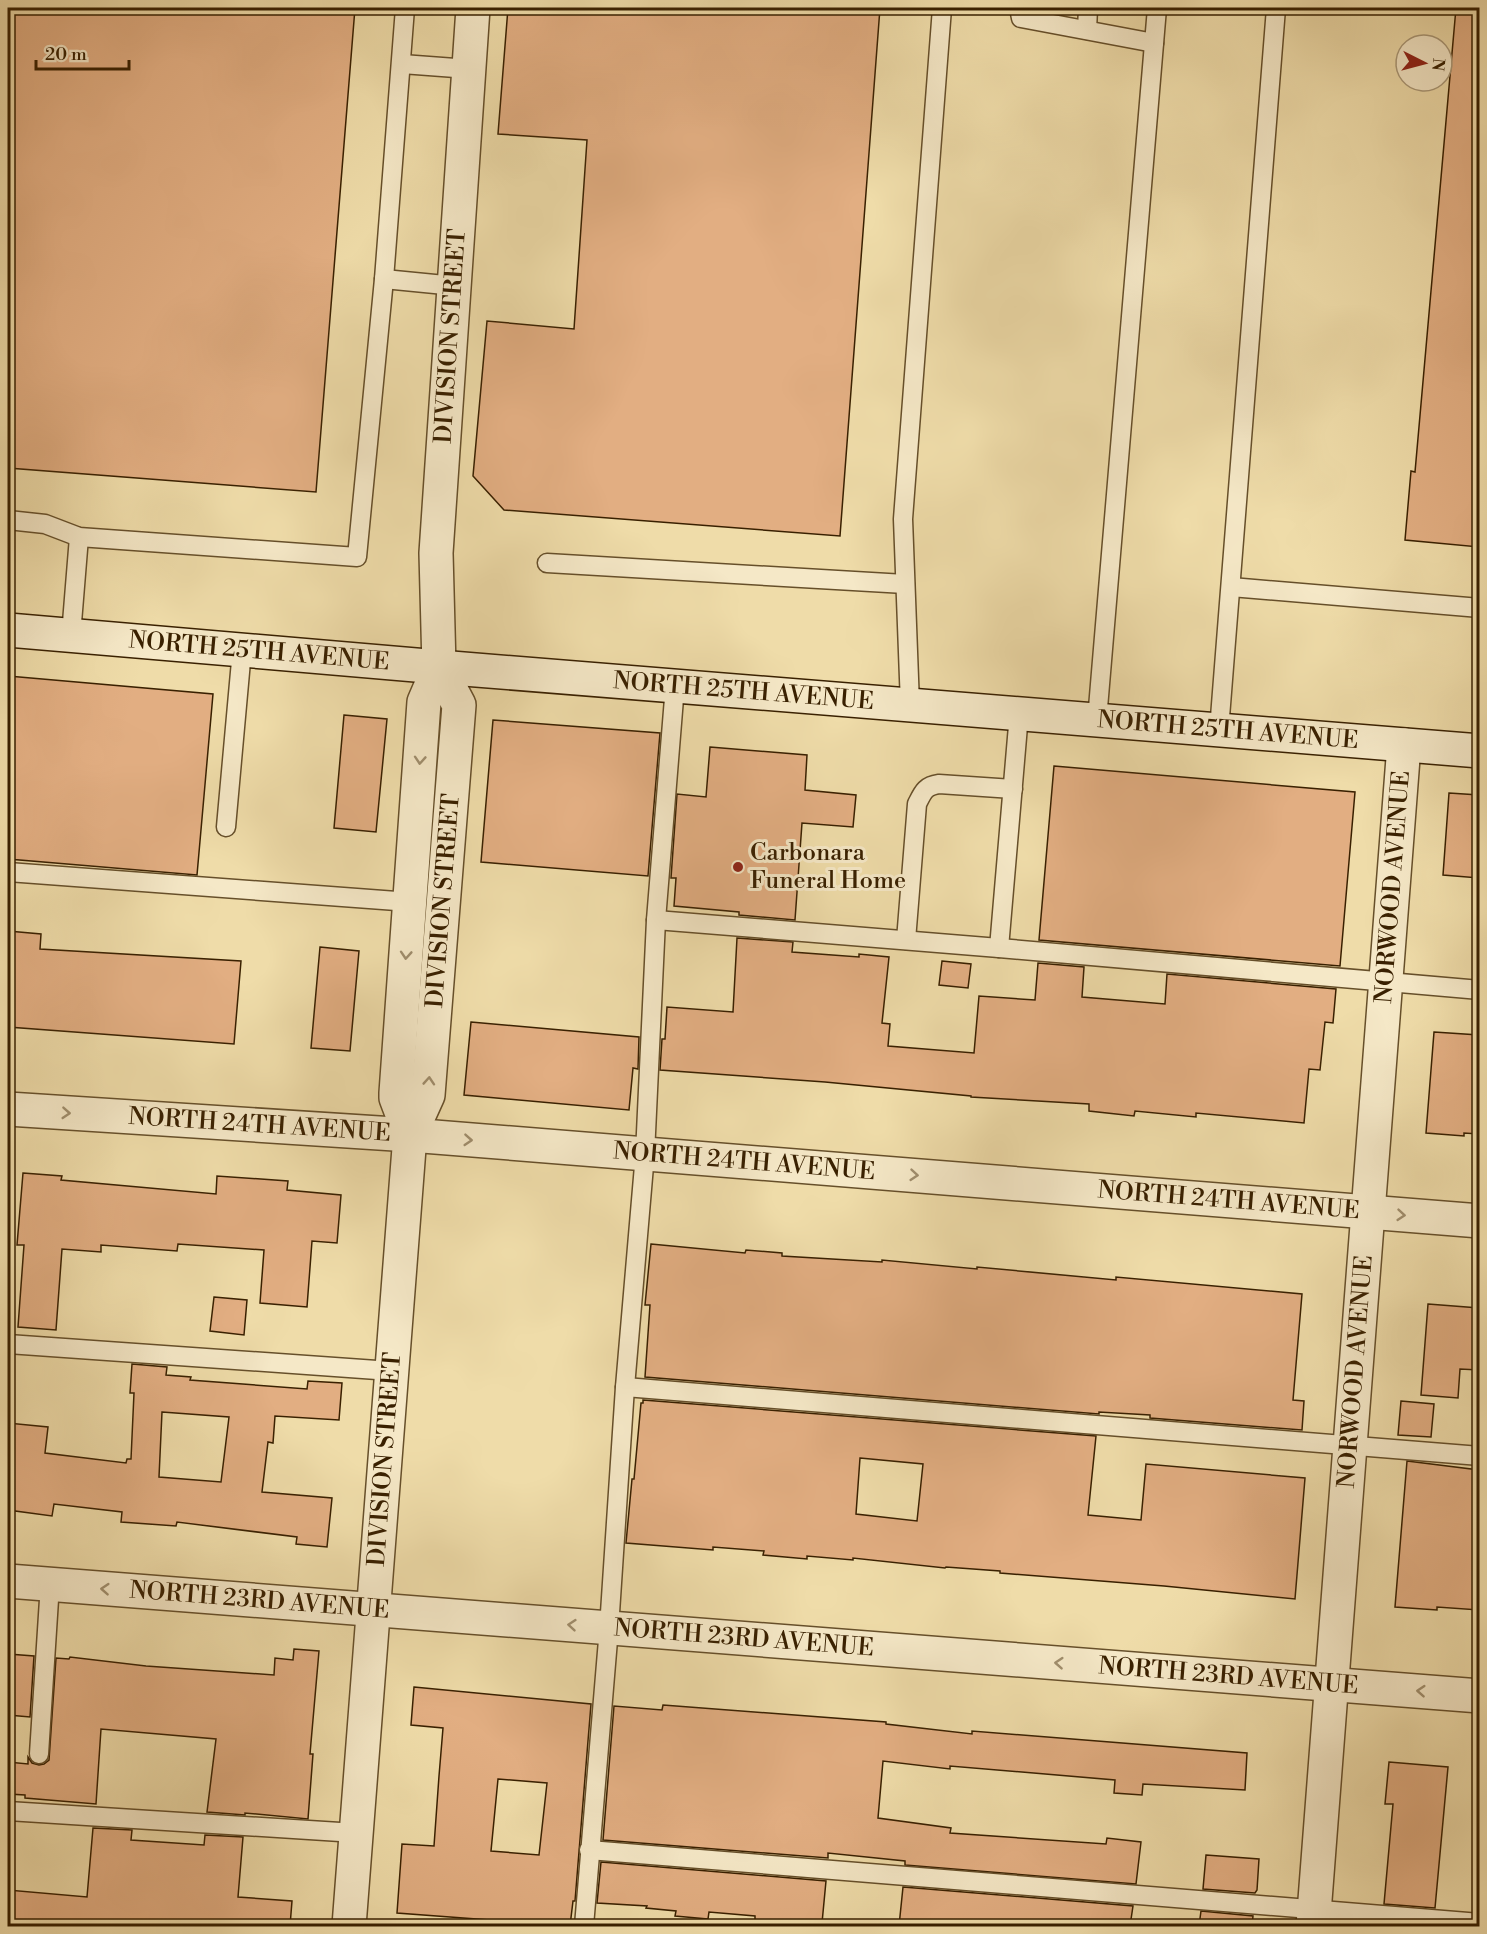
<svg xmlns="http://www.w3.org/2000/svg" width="1487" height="1934" font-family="'Libre Bodoni',serif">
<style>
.building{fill:#e2ae82;stroke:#392000;stroke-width:1.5;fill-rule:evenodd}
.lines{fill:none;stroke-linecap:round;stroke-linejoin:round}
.lane-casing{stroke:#664f2a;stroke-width:21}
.street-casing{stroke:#664f2a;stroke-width:36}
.secondary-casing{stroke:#392000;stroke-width:36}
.lane{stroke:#f5e8c7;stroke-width:18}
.street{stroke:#f5e8c7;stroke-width:33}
.secondary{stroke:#f5e8c7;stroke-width:33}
.oneway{stroke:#a08e6d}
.poi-dot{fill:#8f2418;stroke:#f5e8c7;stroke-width:2}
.labels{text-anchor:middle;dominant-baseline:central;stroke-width:6;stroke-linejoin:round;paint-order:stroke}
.street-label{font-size:24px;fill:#392000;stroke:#f5e8c7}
.poi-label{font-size:24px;fill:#392000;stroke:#f5e8c7;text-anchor:start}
</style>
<rect width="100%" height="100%" fill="#efdca9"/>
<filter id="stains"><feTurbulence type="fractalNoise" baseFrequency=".00333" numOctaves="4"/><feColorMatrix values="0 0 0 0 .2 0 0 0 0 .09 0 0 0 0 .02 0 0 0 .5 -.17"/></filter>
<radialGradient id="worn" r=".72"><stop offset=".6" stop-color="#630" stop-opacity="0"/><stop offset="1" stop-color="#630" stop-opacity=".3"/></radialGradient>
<!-- building -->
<g class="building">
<path d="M 8,8 L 355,8 L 316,492 L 8,468 Z"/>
<path d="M 508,8 L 880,8 L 840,536 L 504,510 L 473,476 L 487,321 L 574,329 L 587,140 L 498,134 Z"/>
<path d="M 1456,8 L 1479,8 L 1479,547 L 1405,540 L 1411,471 L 1415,472 Z"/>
<path d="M 8,676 L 213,694 L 197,875 L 8,859 Z"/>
<path d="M 344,715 L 387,719 L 376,832 L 334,828 Z"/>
<path d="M 493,720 L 660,733 L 648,876 L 481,862 Z"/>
<path d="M 710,747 L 807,755 L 805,790 L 856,795 L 853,827 L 802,823 L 795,920 L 739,915 L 739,912 L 674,906 L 676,878 L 671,878 L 677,794 L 706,797 Z"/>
<path d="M 1054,766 L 1355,792 L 1340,966 L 1039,940 Z"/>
<path d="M 1449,793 L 1479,795 L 1479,878 L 1443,875 Z"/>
<path d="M 8,931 L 41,934 L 40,949 L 241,961 L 234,1044 L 8,1027 Z"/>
<path d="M 737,938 L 793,942 L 792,952 L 859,957 L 859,954 L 889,957 L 882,1023 L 890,1024 L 888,1046 L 974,1053 L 979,996 L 1035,1000 L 1038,963 L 1084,967 L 1082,997 L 1165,1004 L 1167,974 L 1336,989 L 1333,1023 L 1325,1022 L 1320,1070 L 1309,1069 L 1304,1123 L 1196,1113 L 1196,1117 L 1135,1111 L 1134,1116 L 1089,1111 L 1089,1104 L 971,1097 L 971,1096 L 825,1082 L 660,1070 L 662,1039 L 665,1039 L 667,1007 L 733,1012 Z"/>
<path d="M 320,947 L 359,951 L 350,1051 L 311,1048 Z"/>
<path d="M 942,961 L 971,964 L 968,988 L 939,985 Z"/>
<path d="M 471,1022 L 639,1037 L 638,1069 L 633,1068 L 629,1110 L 464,1095 Z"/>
<path d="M 1434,1032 L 1479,1035 L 1479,1134 L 1464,1133 L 1464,1136 L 1426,1133 Z"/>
<path d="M 23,1173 L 62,1176 L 61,1180 L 216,1194 L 217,1176 L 288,1181 L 287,1190 L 341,1195 L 337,1243 L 312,1241 L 307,1307 L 260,1303 L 264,1250 L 178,1244 L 177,1251 L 101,1245 L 101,1252 L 62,1249 L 56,1330 L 18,1327 L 24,1245 L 17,1245 Z"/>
<path d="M 651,1244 L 745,1253 L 746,1250 L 782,1253 L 782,1256 L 882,1262 L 882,1260 L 977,1269 L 977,1267 L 1116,1280 L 1116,1277 L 1302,1294 L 1293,1400 L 1304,1401 L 1302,1430 L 1150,1418 L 1150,1415 L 1099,1412 L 1099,1414 L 645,1377 L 650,1305 L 645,1305 Z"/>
<path d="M 214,1297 L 247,1300 L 244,1335 L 210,1331 Z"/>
<path d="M 1428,1304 L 1479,1308 L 1479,1370 L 1460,1369 L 1458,1398 L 1421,1395 Z"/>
<path d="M 132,1364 L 167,1367 L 166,1375 L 191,1377 L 190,1380 L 307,1389 L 308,1381 L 342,1383 L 339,1420 L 275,1416 L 273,1443 L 268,1442 L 262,1492 L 332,1498 L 327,1547 L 296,1544 L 297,1537 L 177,1522 L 176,1526 L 121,1522 L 122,1512 L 54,1504 L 52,1516 L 8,1510 L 8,1423 L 48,1427 L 45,1453 L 126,1463 L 127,1459 L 131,1459 L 134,1393 L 130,1393 ZM 162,1412 L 229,1417 L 221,1482 L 159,1477 Z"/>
<path d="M 643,1400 L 1096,1436 L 1088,1515 L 1141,1520 L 1146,1464 L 1305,1478 L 1295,1599 L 1164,1586 L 1000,1573 L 1000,1571 L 946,1567 L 945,1568 L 853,1558 L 853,1560 L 807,1556 L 807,1559 L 763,1555 L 764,1551 L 713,1547 L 713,1550 L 626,1543 L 632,1479 L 634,1479 L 641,1403 L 643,1403 ZM 860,1458 L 923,1464 L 917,1521 L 856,1514 Z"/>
<path d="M 1401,1401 L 1434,1404 L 1431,1437 L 1398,1435 Z"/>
<path d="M 1407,1461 L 1479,1470 L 1479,1610 L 1437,1607 L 1437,1610 L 1395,1607 Z"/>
<path d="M 294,1649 L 319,1651 L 310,1754 L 313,1754 L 308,1819 L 245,1813 L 245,1815 L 207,1812 L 216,1739 L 101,1729 L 96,1804 L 25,1798 L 25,1795 L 8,1794 L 8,1762 L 28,1764 L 28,1757 L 32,1763 L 39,1765 L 44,1764 L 49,1760 L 56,1658 L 69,1659 L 70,1657 L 146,1666 L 274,1675 L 275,1658 L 293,1660 Z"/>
<path d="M 8,1654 L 34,1656 L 30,1717 L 8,1715 Z"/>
<path d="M 414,1687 L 591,1704 L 575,1901 L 573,1901 L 570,1926 L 397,1913 L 402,1844 L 434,1846 L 439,1776 L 443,1728 L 411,1725 ZM 498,1779 L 547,1783 L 539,1855 L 491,1851 Z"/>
<path d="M 663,1705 L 886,1722 L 886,1724 L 972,1734 L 972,1731 L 1247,1753 L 1245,1790 L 1143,1784 L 1142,1795 L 1114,1793 L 1115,1780 L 950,1766 L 950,1769 L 883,1761 L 878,1818 L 951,1828 L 950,1833 L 1106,1844 L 1107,1838 L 1141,1842 L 1136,1884 L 905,1865 L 905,1861 L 828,1853 L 828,1858 L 603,1840 L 614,1706 L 662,1710 Z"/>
<path d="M 1389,1762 L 1448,1767 L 1435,1908 L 1384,1904 L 1393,1804 L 1385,1804 Z"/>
<path d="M 93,1828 L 132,1830 L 131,1840 L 204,1845 L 205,1835 L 243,1837 L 238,1897 L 292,1901 L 290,1926 L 8,1926 L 8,1890 L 87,1897 Z"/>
<path d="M 1206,1855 L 1259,1859 L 1257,1890 L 1255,1893 L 1203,1889 Z"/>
<path d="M 601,1862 L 826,1881 L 822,1923 L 785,1920 L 785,1923 L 755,1920 L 755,1916 L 709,1912 L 708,1919 L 675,1916 L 676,1911 L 646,1908 L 647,1906 L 597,1903 Z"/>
<path d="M 903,1887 L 1133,1906 L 1130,1926 L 899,1926 Z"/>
<path d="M 1201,1911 L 1253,1916 L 1252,1926 L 1199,1926 Z"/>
</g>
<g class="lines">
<defs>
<g id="lane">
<path d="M 1019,8 L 1021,18 L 1154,43"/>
<path d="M 1087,30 L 1088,8"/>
<path d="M 402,64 L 469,69"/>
<path d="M 384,279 L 455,286"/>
<path d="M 8,520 L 45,524 L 79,537 L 357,557 L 384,279 L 405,8"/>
<path d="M 547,563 L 905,584"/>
<path d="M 1231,587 L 1480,608"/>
<path d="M 71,635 L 79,537"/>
<path d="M 910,705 L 903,519 L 942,8"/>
<path d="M 1097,720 L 1157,8"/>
<path d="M 1219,730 L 1276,8"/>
<path d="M 226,827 L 242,650"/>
<path d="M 8,872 L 410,902"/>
<path d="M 656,920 L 999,948 L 1480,990"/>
<path d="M 906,940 L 917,804 C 923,792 925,786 939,784 L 1013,789"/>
<path d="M 999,948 L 1019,714"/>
<path d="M 8,1344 L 391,1371"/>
<path d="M 625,1387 L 1480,1456"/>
<path d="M 39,1754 L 50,1584"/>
<path d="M 8,1811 L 356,1833"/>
<path d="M 589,1850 L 1480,1923"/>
<path d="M 584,1926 L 609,1628 L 625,1387 L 645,1154 L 656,920 L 675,686"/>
</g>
<g id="street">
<path id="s1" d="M 8,1109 L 410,1135 L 1480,1221"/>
<path id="s2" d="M 410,1135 L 396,1098 L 396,1093 L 424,702 L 439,667 L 436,553 L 473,8"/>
<path id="s3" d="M 8,1581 L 1480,1696"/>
<path id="s4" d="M 349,1926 L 410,1135 L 428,1095 L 459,705 L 439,667"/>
<path id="s5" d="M 1313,1926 L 1404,745"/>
</g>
<g id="secondary">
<path id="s6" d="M 8,630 L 439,667 L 1480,751"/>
</g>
</defs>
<!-- lane casing -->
<use href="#lane" class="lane-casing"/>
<!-- street casing -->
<use href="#street" class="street-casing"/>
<!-- secondary casing -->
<use href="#secondary" class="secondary-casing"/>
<!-- lane -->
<use href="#lane" class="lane"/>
<!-- street -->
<use href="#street" class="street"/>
<!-- secondary -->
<use href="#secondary" class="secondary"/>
</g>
<!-- one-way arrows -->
<defs><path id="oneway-chevron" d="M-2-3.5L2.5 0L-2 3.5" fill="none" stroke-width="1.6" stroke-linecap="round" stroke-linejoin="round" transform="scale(1.5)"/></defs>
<g class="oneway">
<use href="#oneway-chevron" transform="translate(420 760) rotate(94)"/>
<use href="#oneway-chevron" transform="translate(406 955) rotate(94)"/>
<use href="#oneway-chevron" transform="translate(429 1081) rotate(-86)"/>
<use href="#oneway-chevron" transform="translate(66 1113) rotate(4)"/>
<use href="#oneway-chevron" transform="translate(468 1140) rotate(4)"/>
<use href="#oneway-chevron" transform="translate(914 1175) rotate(5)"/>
<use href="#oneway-chevron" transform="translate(1401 1215) rotate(5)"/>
<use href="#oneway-chevron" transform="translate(105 1589) rotate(-176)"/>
<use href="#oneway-chevron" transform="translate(572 1625) rotate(-175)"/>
<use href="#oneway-chevron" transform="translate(1059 1663) rotate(-176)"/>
<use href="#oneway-chevron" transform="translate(1421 1691) rotate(-176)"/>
</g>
<!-- markers -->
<circle class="poi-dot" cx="738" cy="867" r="6"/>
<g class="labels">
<!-- street labels -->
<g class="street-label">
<text stroke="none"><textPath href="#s2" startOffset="806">DIVISION STREET</textPath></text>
<text stroke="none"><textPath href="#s6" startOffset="252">NORTH 25TH AVENUE</textPath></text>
<text stroke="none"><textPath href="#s6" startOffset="738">NORTH 25TH AVENUE</textPath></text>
<text stroke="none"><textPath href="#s6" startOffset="1224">NORTH 25TH AVENUE</textPath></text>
<text stroke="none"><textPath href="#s5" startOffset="1042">NORWOOD AVENUE</textPath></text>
<text stroke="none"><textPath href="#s4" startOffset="1032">DIVISION STREET</textPath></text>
<text stroke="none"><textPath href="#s1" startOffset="252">NORTH 24TH AVENUE</textPath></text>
<text stroke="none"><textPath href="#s1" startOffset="738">NORTH 24TH AVENUE</textPath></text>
<text stroke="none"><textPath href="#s1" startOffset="1224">NORTH 24TH AVENUE</textPath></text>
<text stroke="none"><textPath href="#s5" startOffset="556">NORWOOD AVENUE</textPath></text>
<text stroke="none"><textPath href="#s4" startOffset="468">DIVISION STREET</textPath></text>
<text stroke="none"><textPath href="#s3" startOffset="252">NORTH 23RD AVENUE</textPath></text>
<text stroke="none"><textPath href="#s3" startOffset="738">NORTH 23RD AVENUE</textPath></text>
<text stroke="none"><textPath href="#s3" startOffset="1224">NORTH 23RD AVENUE</textPath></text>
</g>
<!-- poi labels -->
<g class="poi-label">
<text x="750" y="853">Carbonara<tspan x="750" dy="28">Funeral Home</tspan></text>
</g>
</g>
<!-- margin -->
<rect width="1487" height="1934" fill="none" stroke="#efdca9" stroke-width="30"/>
<rect x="9" y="9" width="1469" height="1916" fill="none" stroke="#392000" stroke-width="3"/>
<rect x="15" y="15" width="1457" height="1904" fill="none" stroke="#392000" stroke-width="1.5"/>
<!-- north arrow -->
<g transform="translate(1424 63) rotate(96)"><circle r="28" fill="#f5e8c7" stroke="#aa9877" stroke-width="1.5"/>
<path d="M0-4.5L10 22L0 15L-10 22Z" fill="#8f2418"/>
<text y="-9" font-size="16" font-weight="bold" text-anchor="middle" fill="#392000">N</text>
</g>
<!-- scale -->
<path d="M36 60v9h93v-9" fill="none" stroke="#392000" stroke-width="3"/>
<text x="45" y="60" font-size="18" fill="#392000" stroke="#f5e8c7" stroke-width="4.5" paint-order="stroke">20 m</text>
<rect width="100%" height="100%" filter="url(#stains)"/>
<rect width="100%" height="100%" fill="url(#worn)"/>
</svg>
